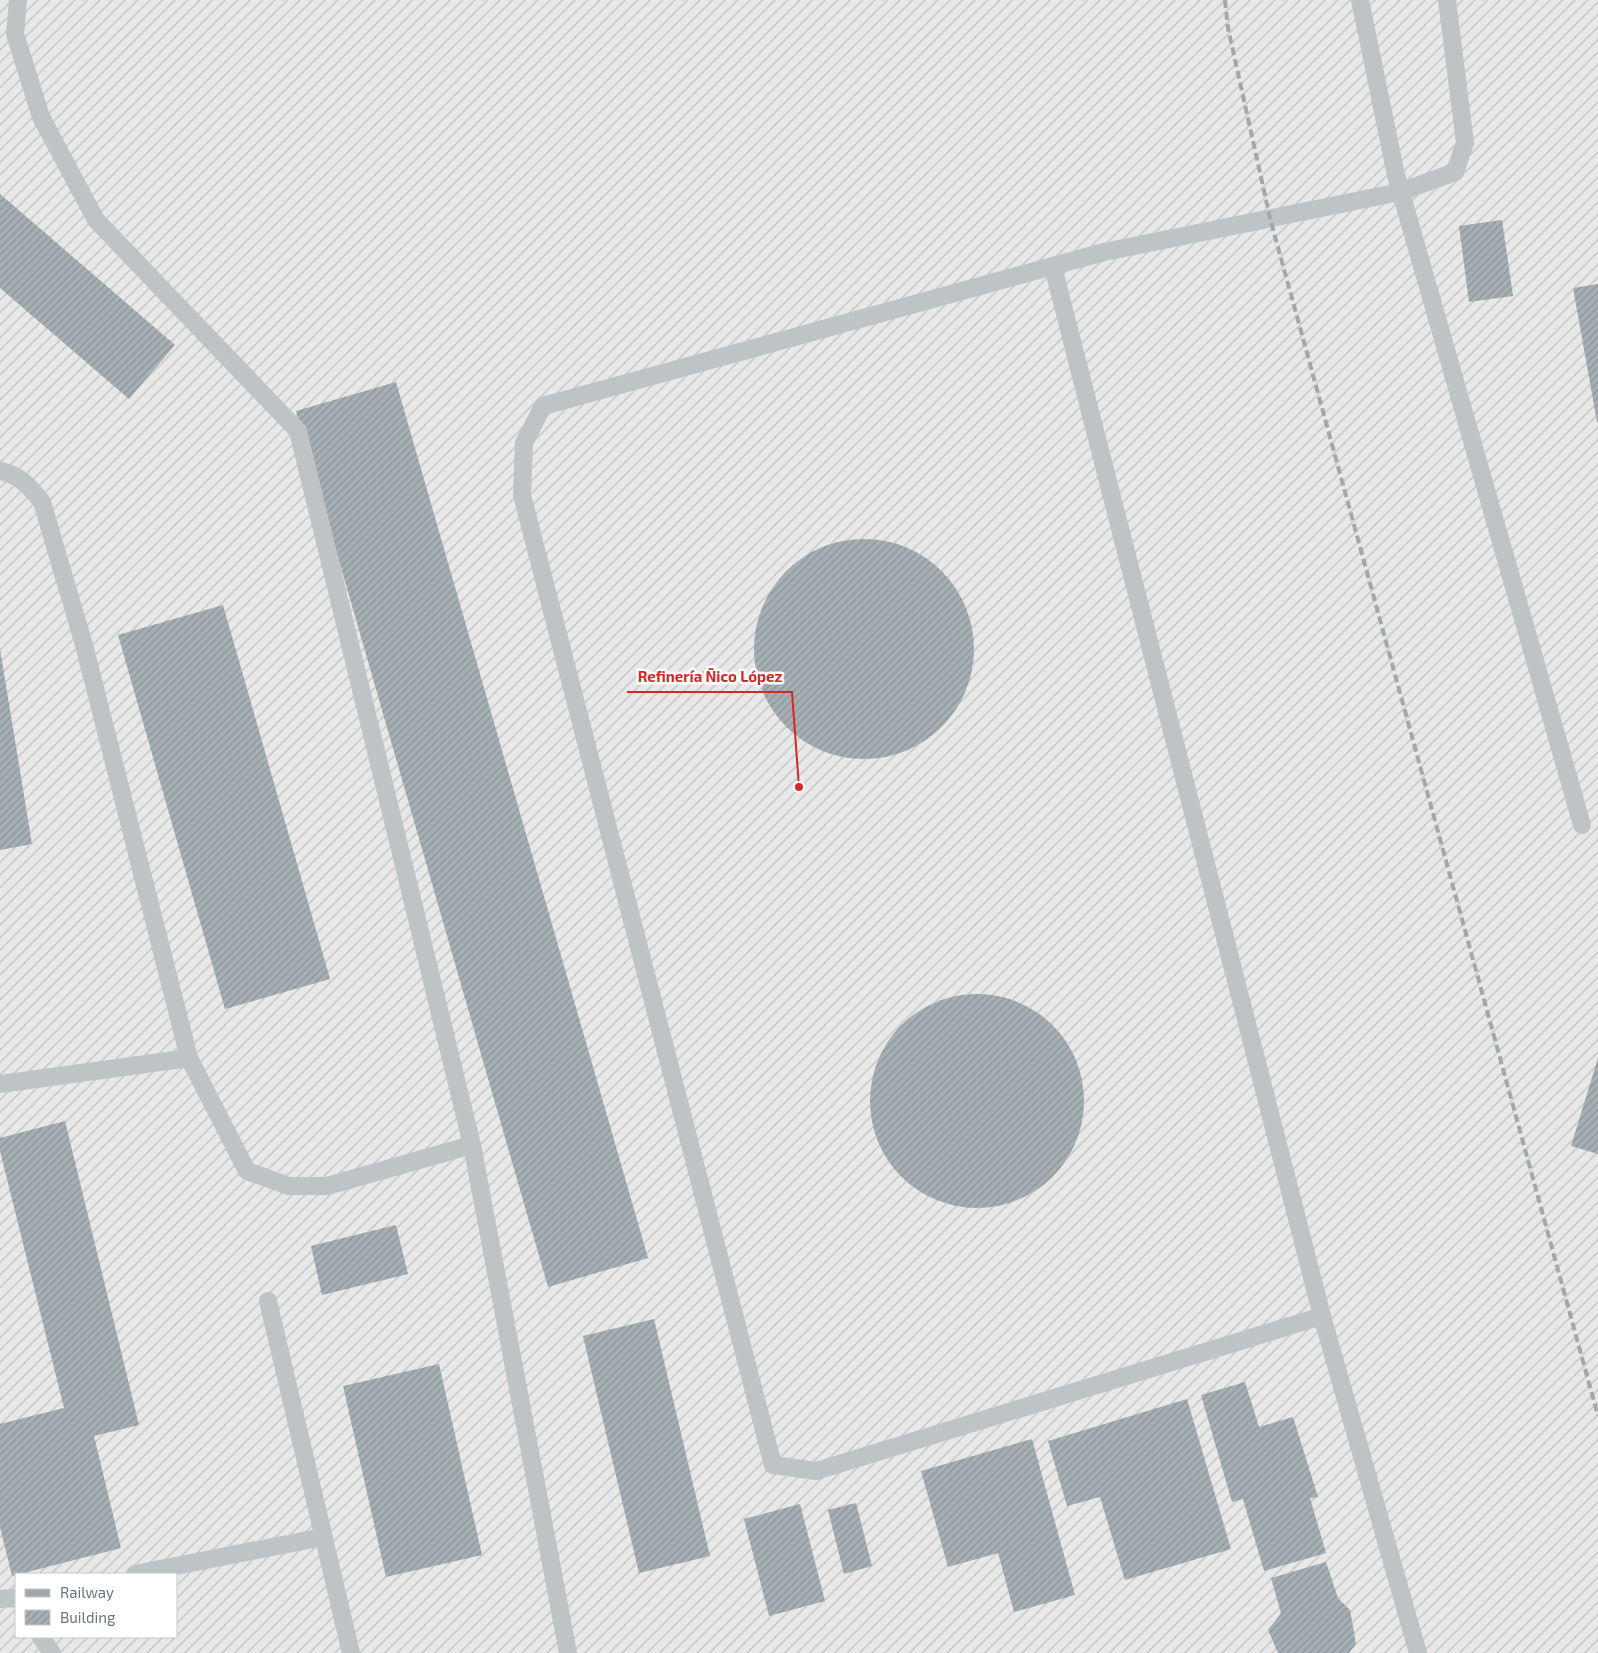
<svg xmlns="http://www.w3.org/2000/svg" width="1598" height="1653" font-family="'Exo 2',sans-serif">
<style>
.industrial{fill:url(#industrial-furrows);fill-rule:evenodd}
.building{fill:url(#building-hatch)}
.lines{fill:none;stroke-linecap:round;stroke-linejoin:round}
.service{stroke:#bec3c6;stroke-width:18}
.rail{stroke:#a1a8ac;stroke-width:4;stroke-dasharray:8 4;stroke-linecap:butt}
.leader{fill:none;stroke:#d62828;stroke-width:2}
.callout-dot{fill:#d62828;stroke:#fff;stroke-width:2}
.callout-label{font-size:15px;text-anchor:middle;font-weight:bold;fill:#d62828;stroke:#fff;stroke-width:5;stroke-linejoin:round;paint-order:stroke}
</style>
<defs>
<pattern id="industrial-furrows" width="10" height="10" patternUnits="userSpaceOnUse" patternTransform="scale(1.25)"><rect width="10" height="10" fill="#e7e8e7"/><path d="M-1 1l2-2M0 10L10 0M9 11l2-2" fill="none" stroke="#bfc1c0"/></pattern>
<pattern id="building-hatch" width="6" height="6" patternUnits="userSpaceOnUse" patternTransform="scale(1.25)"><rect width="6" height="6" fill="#a6afb3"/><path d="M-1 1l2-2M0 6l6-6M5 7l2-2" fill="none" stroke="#8b9397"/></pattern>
</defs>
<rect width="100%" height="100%" fill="#f9f8f7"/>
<!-- industrial -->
<path class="industrial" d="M 0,0 L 1598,0 L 1598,1653 L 0,1653 ZM 16,1574 L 176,1574 L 176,1637 L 16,1637 Z"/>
<!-- building -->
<g class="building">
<path d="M 0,194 L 175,345 L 129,399 L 0,288 Z"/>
<path d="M 1502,220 L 1513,296 L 1469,302 L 1459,226 Z"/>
<path d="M 1598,284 L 1598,422 L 1597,422 L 1573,288 Z"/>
<path d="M 396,382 L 648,1258 L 548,1287 L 296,411 Z"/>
<circle cx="864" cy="649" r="110"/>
<path d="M 223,605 L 330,979 L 225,1009 L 118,635 Z"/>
<path d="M 0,649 L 32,844 L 0,850 Z"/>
<circle cx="977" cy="1101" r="107"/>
<path d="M 1598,1058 L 1598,1154 L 1571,1146 Z"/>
<path d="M 65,1121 L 139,1425 L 94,1436 L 121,1548 L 12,1576 L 0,1527 L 0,1424 L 64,1408 L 0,1151 L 0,1138 Z"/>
<path d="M 396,1225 L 408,1274 L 322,1295 L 311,1246 Z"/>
<path d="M 654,1319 L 710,1556 L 639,1573 L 583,1336 Z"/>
<path d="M 439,1364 L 482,1555 L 386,1577 L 343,1386 Z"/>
<path d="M 1245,1382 L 1259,1427 L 1293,1417 L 1318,1497 L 1310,1498 L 1326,1553 L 1264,1571 L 1243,1499 L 1232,1502 L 1201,1395 Z"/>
<path d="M 1187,1399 L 1231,1549 L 1125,1580 L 1100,1497 L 1067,1506 L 1048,1441 Z"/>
<path d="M 1032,1439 L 1075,1595 L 1014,1612 L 998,1553 L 948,1567 L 921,1471 Z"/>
<path d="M 856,1503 L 872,1566 L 844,1574 L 828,1510 Z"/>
<path d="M 800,1504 L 825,1601 L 769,1616 L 744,1519 Z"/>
<path d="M 1326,1562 L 1338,1598 L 1350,1610 L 1356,1644 L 1349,1653 L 1278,1653 L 1268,1630 L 1281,1613 L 1271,1578 Z"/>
</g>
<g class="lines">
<!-- service -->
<g class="service">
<path d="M 18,0 L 15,34 L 41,117 L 96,220 L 298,431 L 472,1145 L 568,1653"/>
<path d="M 1360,0 L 1396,175 L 1582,825"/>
<path d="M 1053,267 L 1322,1316 L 1418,1653"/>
<path d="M 0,471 C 19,474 30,487 42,502 L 84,645 L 189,1058 L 247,1171 L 289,1186 L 327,1186 L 472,1145"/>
<path d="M 0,1084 L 189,1058"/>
<path d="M 268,1301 L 351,1653"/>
<path d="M 1322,1316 L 816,1471 L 773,1465 L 522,495 L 524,443 L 543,406 L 1104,252 L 1400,192 L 1455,172 L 1465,143 L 1447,0"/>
<path d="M 135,1574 L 323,1537"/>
<path d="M 0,1599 L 16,1598"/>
<path d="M 41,1637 L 52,1653"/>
</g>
<!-- rail -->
<path class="rail" d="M 1225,0 L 1228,28 L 1270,218 L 1598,1416"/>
</g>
<!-- callouts -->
<path class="leader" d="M799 787L792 692H627"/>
<circle class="callout-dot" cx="799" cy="787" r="5"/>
<g class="callout-label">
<text x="710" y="682">Refinería Ñico López</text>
</g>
<!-- legend -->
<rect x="15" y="1573" width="162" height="65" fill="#ffffff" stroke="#c2c9cc"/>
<rect x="25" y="1589" width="25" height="8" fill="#a1a8ac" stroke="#c2c9cc"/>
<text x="60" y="1598" font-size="15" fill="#66777f">Railway</text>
<rect x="25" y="1610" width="25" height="15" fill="url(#building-hatch)" stroke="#c2c9cc"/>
<text x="60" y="1623" font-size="15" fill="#66777f">Building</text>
</svg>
